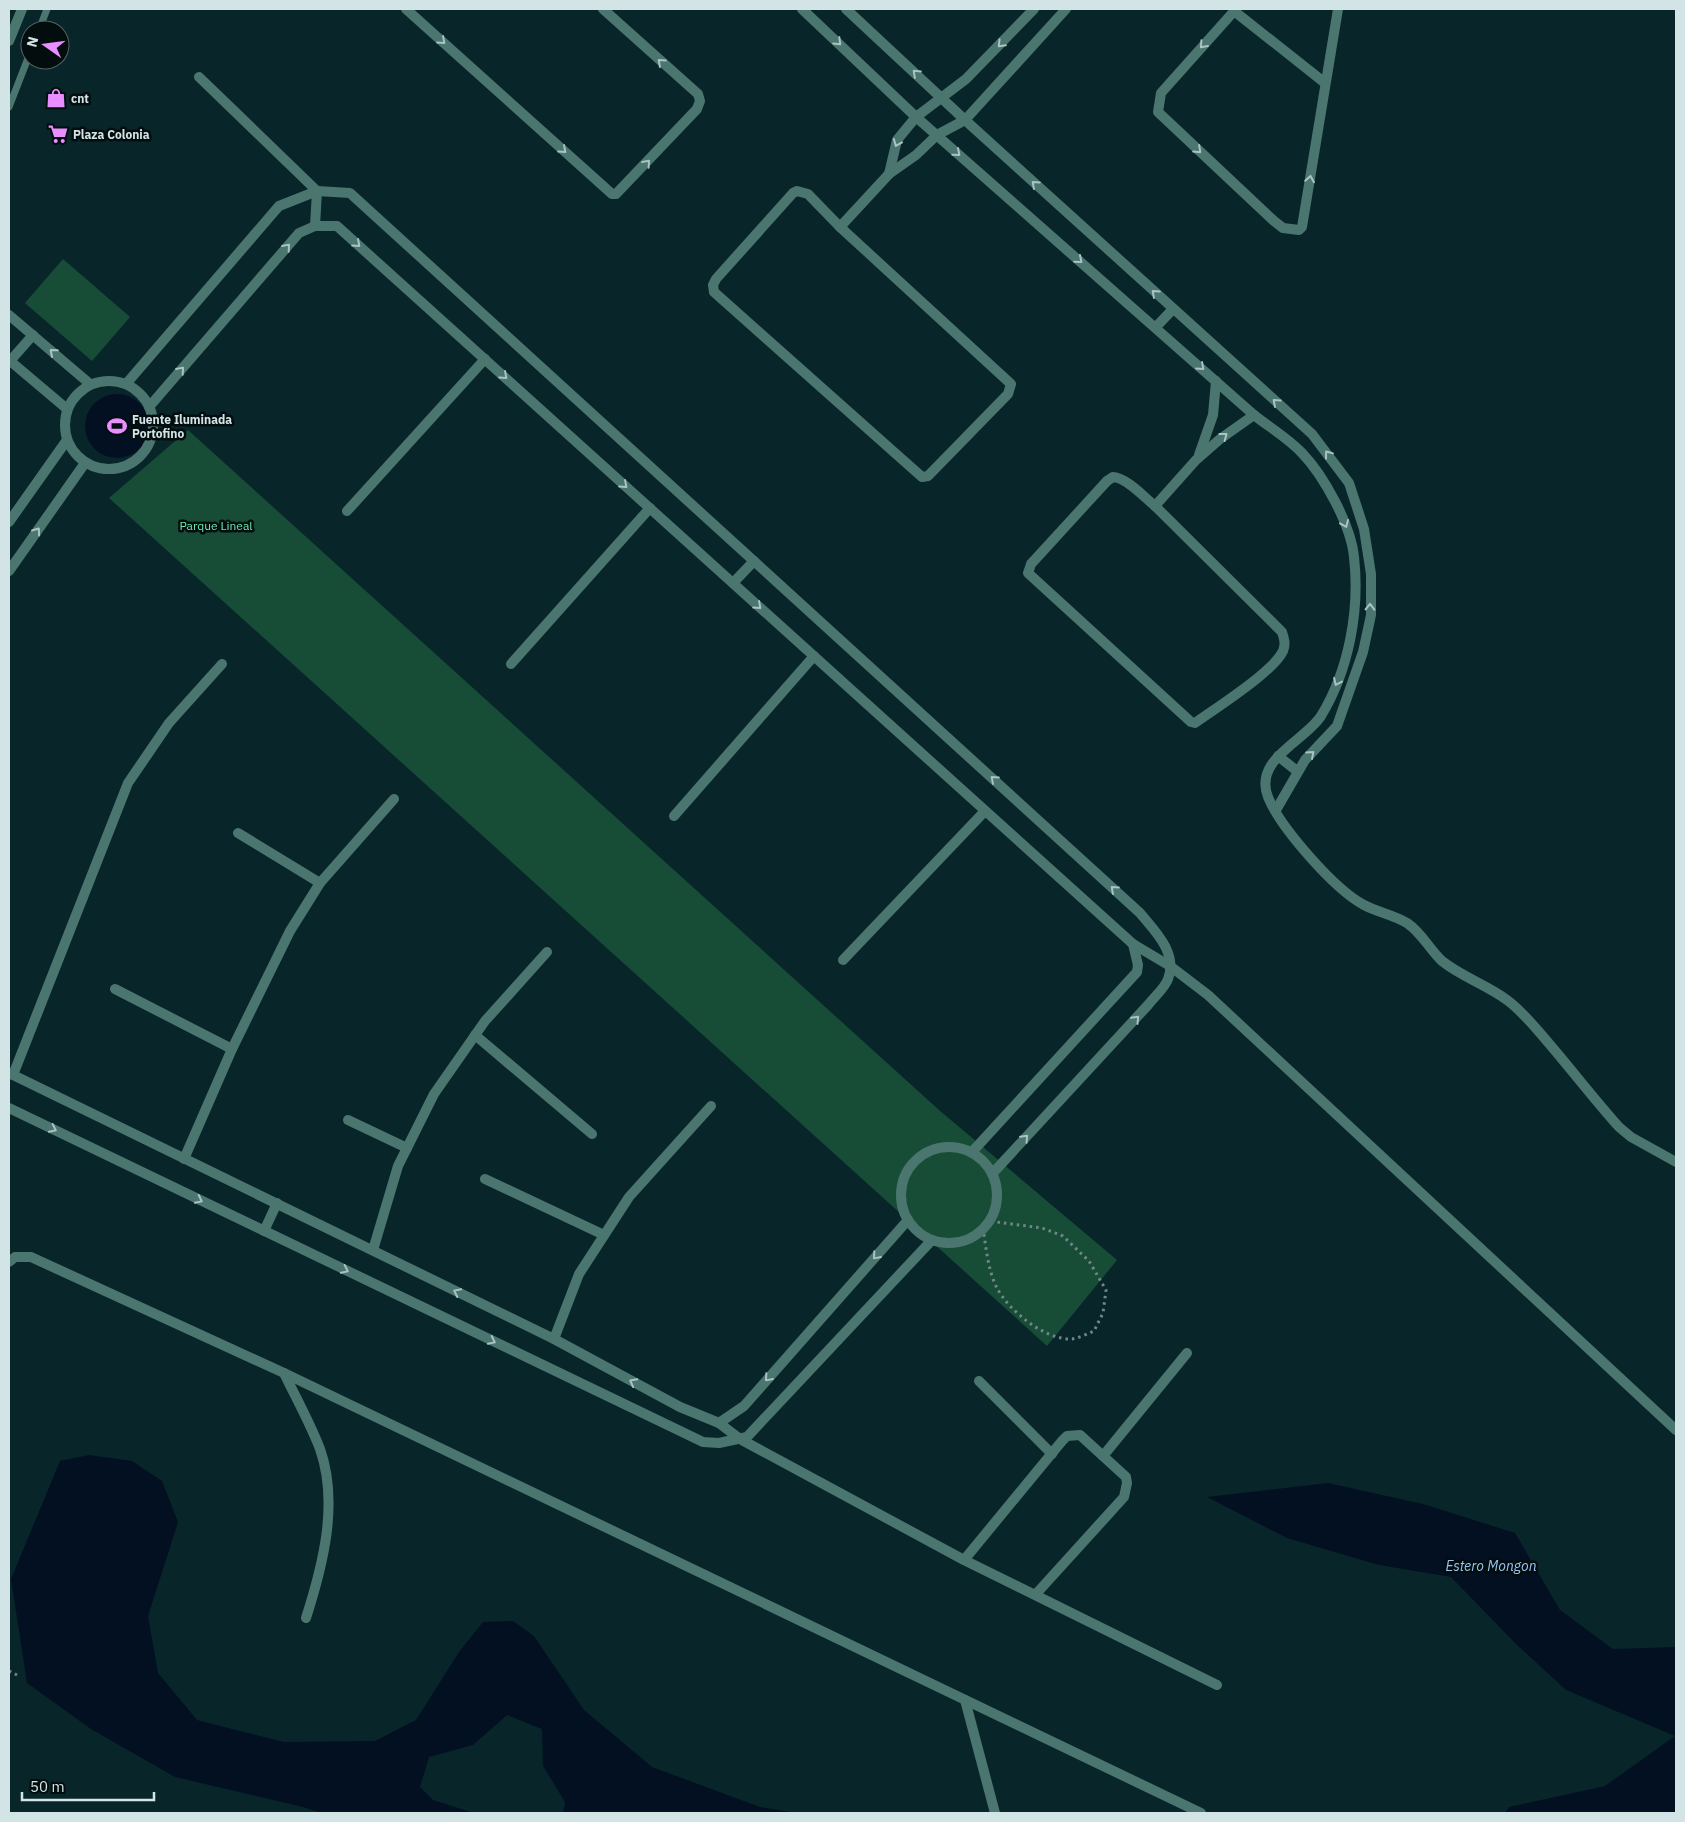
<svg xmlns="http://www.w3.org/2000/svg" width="1685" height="1822" font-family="'IBM Plex Sans',sans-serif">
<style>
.green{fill:#174d36}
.water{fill:#021022}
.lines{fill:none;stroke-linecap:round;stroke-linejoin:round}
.path{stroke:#70878a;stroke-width:3;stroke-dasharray:2.5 4;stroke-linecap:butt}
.service{stroke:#4b7670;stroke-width:7}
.minor{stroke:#4b7670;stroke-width:10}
.tertiary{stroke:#4b7670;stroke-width:10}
.oneway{stroke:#aac3c3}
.labels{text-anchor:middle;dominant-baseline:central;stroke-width:5;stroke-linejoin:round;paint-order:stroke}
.poi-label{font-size:12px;font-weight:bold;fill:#d3e4e6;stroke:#030d0e;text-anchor:start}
.park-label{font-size:12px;fill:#6debb2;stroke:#030d0e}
.water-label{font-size:14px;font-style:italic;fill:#98c3f4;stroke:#030d0e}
</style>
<rect width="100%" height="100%" fill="#08262a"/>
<!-- green -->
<g class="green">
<path d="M 63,259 L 130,317 L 92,361 L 25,303 Z"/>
<path d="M 188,430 L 939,1110 L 1117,1260 L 1047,1346 L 109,498 Z"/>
</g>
<!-- water -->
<g class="water">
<circle cx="117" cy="426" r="32"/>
<path d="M 89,1455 L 132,1461 L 162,1481 L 178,1522 L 148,1616 L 158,1673 L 197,1720 L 284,1742 L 375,1741 L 416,1720 L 459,1652 L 483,1622 L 513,1621 L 534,1636 L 584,1710 L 652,1767 L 760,1807 L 797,1813 L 563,1813 L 565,1802 L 543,1766 L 542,1729 L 507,1715 L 473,1745 L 429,1757 L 420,1787 L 433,1800 L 474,1813 L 321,1813 L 303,1807 L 175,1777 L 91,1729 L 27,1683 L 11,1579 L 60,1461 Z"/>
<path d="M 1328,1483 L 1423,1504 L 1515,1533 L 1560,1610 L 1613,1649 L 1676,1647 L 1676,1813 L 1505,1813 L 1509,1807 L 1605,1786 L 1675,1736 L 1566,1690 L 1516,1644 L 1451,1577 L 1379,1565 L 1287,1538 L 1207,1497 Z"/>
</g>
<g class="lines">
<!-- path -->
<g class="path">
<path d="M 983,1228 C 986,1247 988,1271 997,1288 C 1009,1311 1045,1340 1072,1339 C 1079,1338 1087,1334 1094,1331 L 1103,1313 L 1106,1290 L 1089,1261 L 1063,1236 L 1042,1228 L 989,1221"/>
<path d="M 9,1671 L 17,1675"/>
</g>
<!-- service -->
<g class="service">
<path d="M 39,30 L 47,9"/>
<path d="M 9,107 L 30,53"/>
</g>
<!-- minor -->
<g class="minor">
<path d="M 406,9 L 612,194 L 616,194 L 697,109 L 700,101 L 698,94 L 603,9"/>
<path d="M 802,9 L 916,117 L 1254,415 C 1269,427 1288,438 1302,453 C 1324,476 1351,525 1354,557 C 1360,610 1349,670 1321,716 C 1305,741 1253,759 1268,797 C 1280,827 1334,889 1364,905 C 1377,912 1394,915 1407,923 C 1422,933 1429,949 1442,961 C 1462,977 1487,985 1507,1000 C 1522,1011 1534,1026 1546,1040 C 1571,1069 1594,1099 1619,1127 L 1631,1137 L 1676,1162"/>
<path d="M 846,9 L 965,120 L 1312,434 L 1349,483 L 1364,529 L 1371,574 L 1371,615 L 1363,652 L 1337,726 L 1305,760 L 1276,810"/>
<path d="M 1236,9 L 1161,93 L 1158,112 L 1274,221 L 1283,228 L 1299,230 L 1302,227 L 1338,9"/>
<path d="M 1234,11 L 1325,83"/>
<path d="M 199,77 L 317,191 L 315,226"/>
<path d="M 889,174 L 897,140 L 916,117 L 966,79 L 1034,9"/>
<path d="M 797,191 L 808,194 L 840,227 L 1011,384 L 1008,394 L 928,476 L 922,477 L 714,292 L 713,285 L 716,279 L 793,193 Z"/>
<path d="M 840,227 L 889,174 L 916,155 L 937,135 L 965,120 L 1066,9"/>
<path d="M 9,315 L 90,384"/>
<path d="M 1156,327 L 1173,309"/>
<path d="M 9,360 L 67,409"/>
<path d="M 10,361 L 33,335"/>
<circle cx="109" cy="425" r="44"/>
<path d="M 126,384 L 279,206 L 317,191 L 350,193 L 1140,913 C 1155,931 1178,953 1168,979 C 1165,988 1154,997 1148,1005 L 992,1174"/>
<path d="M 149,407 L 299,233 L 315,226 L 337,226 L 1133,944 L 1138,965 L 1137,972 L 972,1152"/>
<path d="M 1199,455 L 1213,415 L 1216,381"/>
<path d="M 1113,477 C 1127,478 1144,497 1155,506 L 1282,632 C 1284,638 1286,644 1283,651 C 1273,672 1216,708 1195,723 L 1191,722 L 1028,573 L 1031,564 L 1107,481 Z"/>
<path d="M 1155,506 L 1196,460 L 1220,439 L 1254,415"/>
<path d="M 347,511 L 485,359"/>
<path d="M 9,522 L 67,440"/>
<path d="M 9,571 L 85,463"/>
<path d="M 733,583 L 754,561"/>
<path d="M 511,664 L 650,508"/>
<path d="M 1278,756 L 1297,771"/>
<path d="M 674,816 L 814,656"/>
<path d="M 238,833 L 320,883"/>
<path d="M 1133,944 L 1170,966 L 1208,995 L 1676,1430"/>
<path d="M 843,960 L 985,811"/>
<path d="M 115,989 L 232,1049"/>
<path d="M 475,1035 L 592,1134"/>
<path d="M 9,1073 L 554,1339 L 680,1407 L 719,1423 L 744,1406 L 908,1220"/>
<path d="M 13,1075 L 128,783 L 169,723 L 222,664"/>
<path d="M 9,1108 L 703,1442 L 719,1443 L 747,1437 L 932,1240"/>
<path d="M 348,1120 L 407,1148"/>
<circle cx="949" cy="1195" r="48"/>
<path d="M 184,1159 L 232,1049 L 290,931 L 320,883 L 394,799"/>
<path d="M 485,1179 L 604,1235"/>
<path d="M 264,1231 L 277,1203"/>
<path d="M 373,1250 L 398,1166 L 434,1094 L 485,1021 L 547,952"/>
<path d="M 9,1262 L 15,1257 L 31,1257 L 284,1373 L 1201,1813"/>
<path d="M 554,1339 L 579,1274 L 629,1197 L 711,1106"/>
<path d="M 284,1373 C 296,1398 310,1423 320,1449 C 339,1503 323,1565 306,1618"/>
<path d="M 979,1381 L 1052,1454"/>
<path d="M 719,1423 L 740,1439 L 964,1560 L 1217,1685"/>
<path d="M 1103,1456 L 1187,1353"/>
<path d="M 964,1560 L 1062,1441 L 1067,1436 L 1080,1435 L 1126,1477 L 1127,1483 L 1124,1497 L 1036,1594"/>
<path d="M 965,1700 L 995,1813"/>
</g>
<!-- tertiary -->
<path class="tertiary" d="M 9,41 L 22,9"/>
</g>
<!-- one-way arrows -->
<defs><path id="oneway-chevron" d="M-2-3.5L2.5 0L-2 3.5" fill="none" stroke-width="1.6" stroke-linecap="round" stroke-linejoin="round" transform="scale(1.25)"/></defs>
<g class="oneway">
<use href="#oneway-chevron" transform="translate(442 41) rotate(42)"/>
<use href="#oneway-chevron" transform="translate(838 42) rotate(44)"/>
<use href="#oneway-chevron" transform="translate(1001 44) rotate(134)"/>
<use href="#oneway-chevron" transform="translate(1203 45) rotate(132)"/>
<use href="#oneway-chevron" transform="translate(661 62) rotate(-138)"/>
<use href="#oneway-chevron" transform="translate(916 73) rotate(-137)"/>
<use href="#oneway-chevron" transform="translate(897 143) rotate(112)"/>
<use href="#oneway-chevron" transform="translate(563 150) rotate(42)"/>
<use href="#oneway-chevron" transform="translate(1198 150) rotate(43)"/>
<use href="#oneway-chevron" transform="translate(957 153) rotate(41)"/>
<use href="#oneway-chevron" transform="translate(647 163) rotate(-48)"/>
<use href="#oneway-chevron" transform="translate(1310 179) rotate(-81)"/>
<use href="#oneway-chevron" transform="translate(1035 184) rotate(-138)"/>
<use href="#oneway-chevron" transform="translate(357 244) rotate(42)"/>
<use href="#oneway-chevron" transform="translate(287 247) rotate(-49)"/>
<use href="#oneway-chevron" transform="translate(1079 260) rotate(41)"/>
<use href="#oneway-chevron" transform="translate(1155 293) rotate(-138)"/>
<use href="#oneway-chevron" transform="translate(53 352) rotate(-139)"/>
<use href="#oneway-chevron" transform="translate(1201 367) rotate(42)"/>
<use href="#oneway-chevron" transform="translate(181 370) rotate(-49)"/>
<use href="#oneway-chevron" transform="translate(504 376) rotate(42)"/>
<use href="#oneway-chevron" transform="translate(1276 402) rotate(-138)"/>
<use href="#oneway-chevron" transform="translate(1224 436) rotate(-37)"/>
<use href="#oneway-chevron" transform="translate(1328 454) rotate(-127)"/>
<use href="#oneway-chevron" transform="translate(624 485) rotate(42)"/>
<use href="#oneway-chevron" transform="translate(1345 524) rotate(67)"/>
<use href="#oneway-chevron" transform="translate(37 531) rotate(-55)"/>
<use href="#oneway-chevron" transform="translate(758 606) rotate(42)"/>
<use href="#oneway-chevron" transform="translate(1370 607) rotate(-89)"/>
<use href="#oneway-chevron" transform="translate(1337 682) rotate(115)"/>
<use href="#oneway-chevron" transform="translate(1311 754) rotate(-42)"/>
<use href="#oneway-chevron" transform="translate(994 779) rotate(-138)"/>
<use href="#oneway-chevron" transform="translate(1114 889) rotate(-138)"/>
<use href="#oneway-chevron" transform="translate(1136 1019) rotate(-47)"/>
<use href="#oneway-chevron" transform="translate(53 1129) rotate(26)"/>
<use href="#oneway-chevron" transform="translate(1025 1138) rotate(-47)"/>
<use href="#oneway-chevron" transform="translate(199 1200) rotate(26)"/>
<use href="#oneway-chevron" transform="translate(876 1256) rotate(131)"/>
<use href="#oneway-chevron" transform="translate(345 1270) rotate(26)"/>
<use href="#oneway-chevron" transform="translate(457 1292) rotate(-154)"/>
<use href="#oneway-chevron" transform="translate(492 1341) rotate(26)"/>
<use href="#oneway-chevron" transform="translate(768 1378) rotate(131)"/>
<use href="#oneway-chevron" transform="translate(633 1382) rotate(-152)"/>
</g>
<!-- icons -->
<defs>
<symbol id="shop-bare" viewBox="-9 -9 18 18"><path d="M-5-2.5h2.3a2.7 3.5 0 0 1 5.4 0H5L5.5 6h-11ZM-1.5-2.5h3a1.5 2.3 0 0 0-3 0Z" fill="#e88eff" stroke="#030d0e" stroke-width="2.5" paint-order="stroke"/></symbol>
<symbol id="supermarket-bare" viewBox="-9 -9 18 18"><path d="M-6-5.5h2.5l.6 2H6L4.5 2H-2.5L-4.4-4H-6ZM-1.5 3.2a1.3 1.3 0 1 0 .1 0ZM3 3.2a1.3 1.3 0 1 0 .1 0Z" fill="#e88eff" stroke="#030d0e" stroke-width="2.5" paint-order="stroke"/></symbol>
<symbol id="stadium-bare" viewBox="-9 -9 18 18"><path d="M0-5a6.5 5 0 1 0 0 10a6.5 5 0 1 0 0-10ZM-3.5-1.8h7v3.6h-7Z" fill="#e88eff" stroke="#030d0e" stroke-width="2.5" paint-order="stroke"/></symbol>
</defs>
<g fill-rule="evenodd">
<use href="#shop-bare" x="42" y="84" width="28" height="28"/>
<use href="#supermarket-bare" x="44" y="120" width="28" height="28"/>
<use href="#stadium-bare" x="103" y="412" width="28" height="28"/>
</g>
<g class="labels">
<!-- poi labels -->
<g class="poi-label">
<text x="71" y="98">cnt</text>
<text x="73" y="134">Plaza Colonia</text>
<text x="132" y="419">Fuente Iluminada<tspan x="132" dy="14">Portofino</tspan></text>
</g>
<!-- park labels -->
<g class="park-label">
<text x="216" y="525">Parque Lineal</text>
</g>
<!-- water labels -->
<g class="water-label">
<text x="1491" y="1566">Estero Mongon</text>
</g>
</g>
<!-- border -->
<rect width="1685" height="1822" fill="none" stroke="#d3e4e6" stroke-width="20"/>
<!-- north arrow -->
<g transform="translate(45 45) rotate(284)"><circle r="24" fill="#030d0e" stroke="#566364"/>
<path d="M0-4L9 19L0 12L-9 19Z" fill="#e88eff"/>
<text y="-8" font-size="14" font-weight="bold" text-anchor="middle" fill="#d3e4e6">N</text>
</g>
<!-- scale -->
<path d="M22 1792v8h132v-8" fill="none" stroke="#d3e4e6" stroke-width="2.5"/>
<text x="30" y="1792" font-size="15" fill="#d3e4e6" stroke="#030d0e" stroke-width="4" paint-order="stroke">50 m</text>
</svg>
